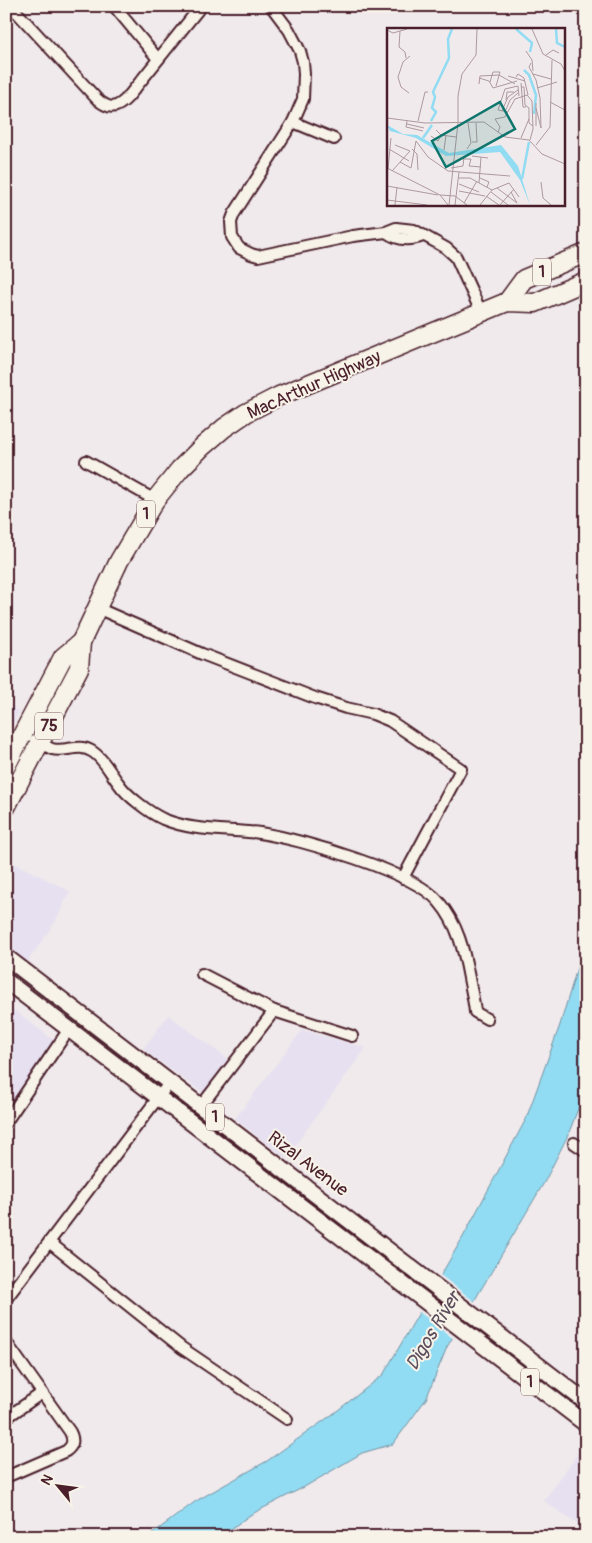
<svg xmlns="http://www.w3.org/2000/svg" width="592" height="1543" font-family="Pangolin,sans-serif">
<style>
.built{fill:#e7e0f0}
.water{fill:#91dcf2;stroke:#7590a2}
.pier{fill:#f0eaec}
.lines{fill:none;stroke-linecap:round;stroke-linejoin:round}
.street-casing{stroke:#4a1f2b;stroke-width:14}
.primary-casing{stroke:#4a1f2b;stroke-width:19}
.highway-casing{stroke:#4a1f2b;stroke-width:21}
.street{stroke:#f7f3e8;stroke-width:10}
.primary{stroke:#f7f3e8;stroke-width:15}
.highway{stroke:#f7f3e8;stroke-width:18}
.labels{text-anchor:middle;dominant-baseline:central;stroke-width:4;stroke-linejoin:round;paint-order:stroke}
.shield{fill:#f7f3e8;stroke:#7e5f64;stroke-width:1}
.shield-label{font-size:16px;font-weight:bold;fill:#4a1f2b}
.street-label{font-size:18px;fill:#4a1f2b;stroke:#f7f3e8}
.water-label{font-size:19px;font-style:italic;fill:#5c4e5d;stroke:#f7f3e8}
.inset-river{fill:none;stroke:#91dcf2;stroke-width:2.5}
.inset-road{fill:none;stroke:#ae999f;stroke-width:1}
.view{fill:#0f766e;fill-opacity:0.15;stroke:#0f766e;stroke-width:2.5}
.inset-edge{fill:none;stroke:#4a1f2b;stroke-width:2.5}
</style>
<rect width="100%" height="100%" fill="#f0eaec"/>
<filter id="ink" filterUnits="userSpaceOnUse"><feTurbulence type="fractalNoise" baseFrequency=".02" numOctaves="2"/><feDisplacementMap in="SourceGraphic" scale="10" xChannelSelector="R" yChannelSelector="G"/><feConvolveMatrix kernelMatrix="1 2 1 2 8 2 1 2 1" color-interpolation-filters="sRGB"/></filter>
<g filter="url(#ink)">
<!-- built -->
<g class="built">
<path d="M 6,705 L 19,712 L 6,736 Z"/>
<path d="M 6,859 L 70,891 L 55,922 L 26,964 L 6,949 Z"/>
<path d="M 14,1010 L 56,1042 L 9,1112 L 6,1109 L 6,1023 Z"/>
<path d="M 168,1015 L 228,1059 L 203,1093 L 143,1049 Z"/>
<path d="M 302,1030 L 366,1048 L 286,1158 L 235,1119 Z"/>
<path d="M 584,1445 L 586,1447 L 586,1530 L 544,1501 Z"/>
</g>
<!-- water -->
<path class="water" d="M 586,938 L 586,1088 L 568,1135 L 545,1181 L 447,1347 L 426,1399 L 393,1444 L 362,1453 L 306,1486 L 250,1515 L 220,1537 L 148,1537 L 196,1501 L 267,1461 L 333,1414 L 383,1375 L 463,1237 L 526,1119 L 560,1025 Z"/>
<!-- pier -->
<path class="pier" d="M 439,1274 L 475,1302 L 454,1339 L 418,1311 Z"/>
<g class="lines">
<defs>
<g id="street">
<path d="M 11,6 L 97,99 C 109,110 117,109 128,97 L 201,6"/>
<path d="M 114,6 L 158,59"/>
<path d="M 271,6 L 289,30 L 300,51 L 303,62 L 304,74 L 303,99 L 293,122 L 234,214 L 231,222 L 232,237 L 239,248 L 251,254 L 258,256 L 353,236 L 386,232 L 396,228 L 414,230 L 446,248 L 456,257 L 481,312"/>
<path d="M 293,122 L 334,139"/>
<path d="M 386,232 C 398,241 410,241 423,236"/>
<path d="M 86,461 L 155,500"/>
<path d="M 97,608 L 202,654 L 315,698 L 346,708 L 373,714 L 390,721 L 461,769 L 403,878"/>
<path d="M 35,740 C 41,743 47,747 52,749 C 67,753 78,742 93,752 C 105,760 110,773 119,784 C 127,796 150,813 163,819 C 194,832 228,829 260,833 C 300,839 415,872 439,902 C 458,924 464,951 469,978 C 471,989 474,1001 475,1012 L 487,1019"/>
<path d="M 202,974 L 274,1011 L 352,1036"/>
<path d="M 201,1106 L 274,1011"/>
<path d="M 6,1122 L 69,1029"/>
<path d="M 574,1143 L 586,1151"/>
<path d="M 49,1242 L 182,1348 L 287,1419"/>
<path d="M 6,1299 L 170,1082"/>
<path d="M 6,1342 L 70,1432 C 74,1440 73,1446 66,1451 L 6,1477"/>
<path d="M 6,1418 L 42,1393"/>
</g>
<g id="primary">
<path d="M 6,957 L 586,1402"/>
<path d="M 6,981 L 586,1424"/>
</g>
<g id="highway">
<path d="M 507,302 L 524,279 L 586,253"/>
<path d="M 6,766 L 63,657 L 81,642"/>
<path d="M 6,807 L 79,668 L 81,642 L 97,608 L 119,561 L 155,500 L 180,469 L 202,447 L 224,428 L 246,413 L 279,396 L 507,302 L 535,303 L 586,281"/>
</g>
</defs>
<!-- street casing -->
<use href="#street" class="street-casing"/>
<!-- primary casing -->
<use href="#primary" class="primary-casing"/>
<!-- highway casing -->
<use href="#highway" class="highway-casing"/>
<!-- street -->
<use href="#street" class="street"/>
<!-- primary -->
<use href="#primary" class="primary"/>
<!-- highway -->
<use href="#highway" class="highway"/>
</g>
</g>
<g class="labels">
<!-- shield labels -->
<g class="shield">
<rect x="533" y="258.5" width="18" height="27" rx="4"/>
<rect x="137" y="500.5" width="18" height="27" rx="4"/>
<rect x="35" y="712.5" width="28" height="27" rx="4"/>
<rect x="206" y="1103.5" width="18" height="27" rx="4"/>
<rect x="521" y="1368.5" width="18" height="27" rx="4"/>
</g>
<g class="shield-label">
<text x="542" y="272">1</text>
<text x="146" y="514">1</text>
<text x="49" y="726">75</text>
<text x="215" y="1117">1</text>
<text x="530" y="1382">1</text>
</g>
<!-- street labels -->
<g class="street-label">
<text transform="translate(314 385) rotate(-24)">MacArthur Highway</text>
<text transform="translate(308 1164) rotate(37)">Rizal Avenue</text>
</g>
<!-- water labels -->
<g class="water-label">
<text transform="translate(433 1331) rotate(-59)">Digos River</text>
</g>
</g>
<!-- overview -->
<g transform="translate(387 28)">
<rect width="178" height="178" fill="#f0eaec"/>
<path d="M 0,97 L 16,106 L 30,107 L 62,125 L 114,117 L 131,138 L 143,177 L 133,152 L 113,124 L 59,128 L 29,110 L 3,103 Z" fill="#91dcf2"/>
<path class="inset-river" d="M 129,1 L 145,15 L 143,24M 169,1 L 170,15 L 178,19M 137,42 L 142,47 L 149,67 L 147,86M 44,93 L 49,84 L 45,80 L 48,69 L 46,64 L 62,30 L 61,11 L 65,1M 36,110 L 45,97M 135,151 L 142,114"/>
<path class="inset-road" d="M 145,1 L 156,26 L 174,36 L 178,43M 0,2 L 6,5 L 20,1M 13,3 L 12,19 L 18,24 L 19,30M 139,23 L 145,32 L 146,43M 159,27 L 166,22 L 172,25M 144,35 L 142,39 L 149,52 L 153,70 L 154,100M 146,46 L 164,51M 121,48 L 138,53M 129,49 L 131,46 L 137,50 L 141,67M 92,50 L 102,53 L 106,60 L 130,53M 103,54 L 106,44 L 113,44 L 109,58M 134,55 L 136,79 L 139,79M 92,56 L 93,48 L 112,47 L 128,56M 134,59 L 137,59 L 138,77 L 142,80 L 142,95 L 146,98M 150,60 L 170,54M 22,65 L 14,59 L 11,49 L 16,34 L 23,28M 119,72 L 120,64 L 127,64M 163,74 L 178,82M 149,80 L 154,100M 115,83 L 121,69 L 131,62M 118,84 L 123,72 L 131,65M 121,84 L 111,82 L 118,61 L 131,58 L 132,68M 0,90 L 38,95 L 97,94 L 118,109 L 142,112 L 155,126 L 178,136M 20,93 L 19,99 L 36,103M 31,93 L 38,64 L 41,64M 71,94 L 71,68 L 75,46 L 89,27 L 90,1M 20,96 L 37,100M 149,98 L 149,75M 49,102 L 54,107 L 69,109M 111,104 L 113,99 L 108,91 L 118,89 L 128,71 L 140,67 L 145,73 L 146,101 L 143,112M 44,108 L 51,113 L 54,107M 134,110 L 142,91M 85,114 L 90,114 L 89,95M 149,117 L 163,99 L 165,32M 2,121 L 22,133M 25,121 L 30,126 L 31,142M 80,121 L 84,115 L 81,95M 57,122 L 59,107M 85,128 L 101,130M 76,131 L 84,131 L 82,138 L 94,139M 13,134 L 24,140 L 29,113 L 41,129 L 61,143 L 123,148M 0,140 L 53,167 L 61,177M 64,140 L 76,138 L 77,128M 1,141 L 4,110M 5,143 L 23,123 L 8,117M 72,150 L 83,150 L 105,162M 93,150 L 102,154 L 100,159M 154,154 L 156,170 L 164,177M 92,155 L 94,129M 72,156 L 92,164M 0,158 L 51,167M 110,160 L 130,175 L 124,164M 72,163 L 98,168M 104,164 L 121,177M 53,167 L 68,168 L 80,177M 99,168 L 112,177M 0,172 L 40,177M 77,175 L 90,153M 8,177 L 10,159M 62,177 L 71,95M 68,177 L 72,144M 93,177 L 105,162 L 122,155 L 132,169M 113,177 L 127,161"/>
<path class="view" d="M 113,74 L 128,101 L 59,139 L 45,113 Z"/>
<rect width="178" height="178" class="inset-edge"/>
</g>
<!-- margin -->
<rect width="592" height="1543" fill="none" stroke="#f7f3e8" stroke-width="25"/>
<rect x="12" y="12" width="567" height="1518" fill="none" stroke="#4a1f2b" stroke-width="2" filter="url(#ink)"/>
<!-- north arrow -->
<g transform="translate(58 1486) rotate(299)" stroke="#f7f3e8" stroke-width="4" paint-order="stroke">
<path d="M0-4L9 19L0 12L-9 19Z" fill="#4a1f2b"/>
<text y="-8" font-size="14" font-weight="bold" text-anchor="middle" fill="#4a1f2b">N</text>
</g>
</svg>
